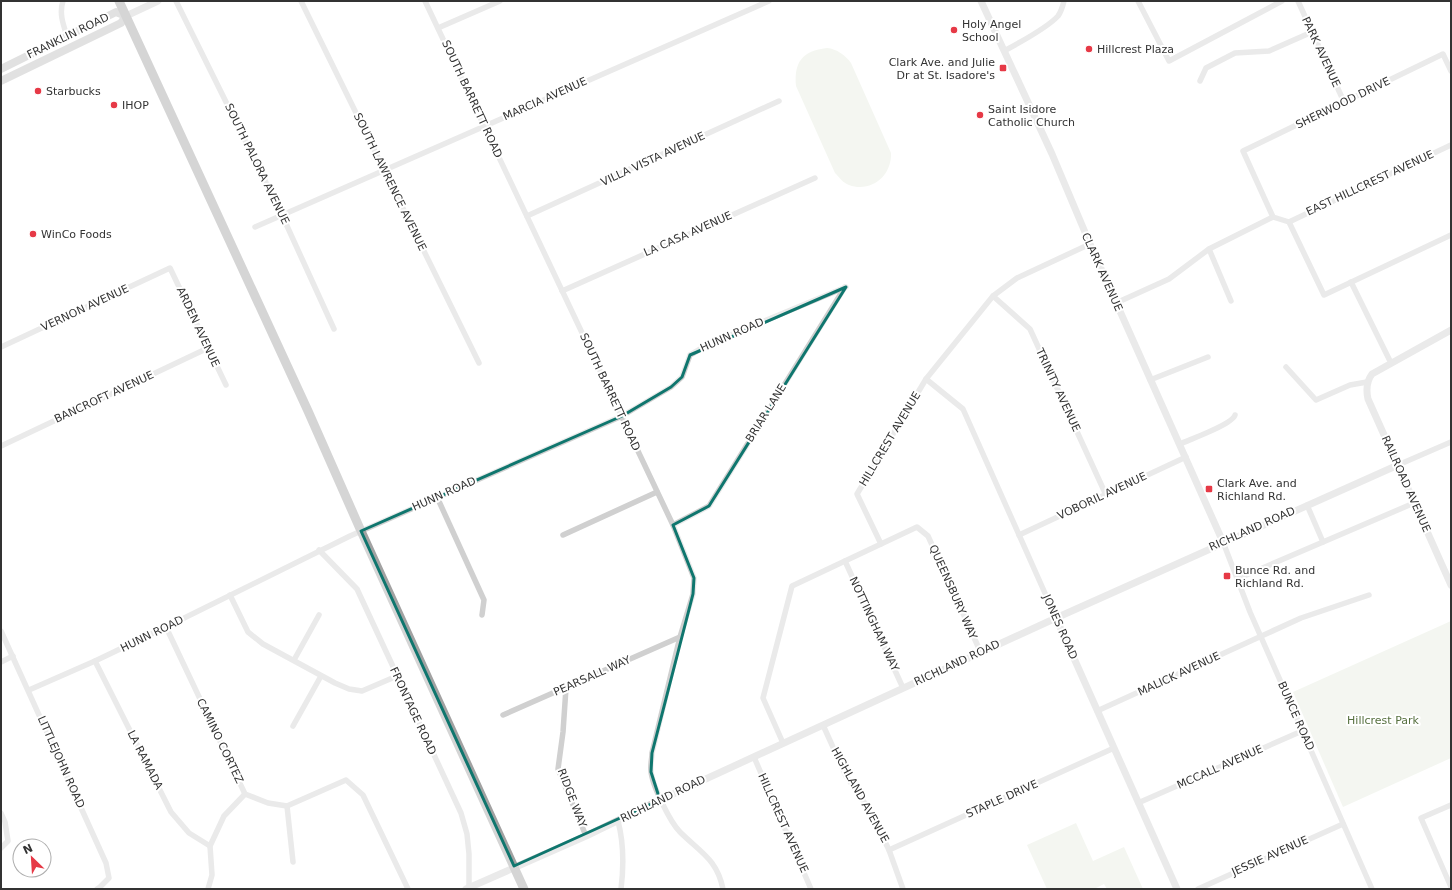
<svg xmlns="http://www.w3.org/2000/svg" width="1452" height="890" font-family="'DejaVu Sans',sans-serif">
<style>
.green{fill:#e6ecdf}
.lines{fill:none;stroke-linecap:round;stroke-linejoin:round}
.minor{stroke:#d0d0d0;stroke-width:5.5}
.tertiary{stroke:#d0d0d0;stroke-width:7}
.secondary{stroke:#bdbdbd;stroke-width:8}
.trunk{stroke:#a2a2a2;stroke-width:9}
.marked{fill:none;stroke:#0f766e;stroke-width:3;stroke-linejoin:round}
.poi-dot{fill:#e63946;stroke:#fff;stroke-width:1.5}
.labels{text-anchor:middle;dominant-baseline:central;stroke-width:4;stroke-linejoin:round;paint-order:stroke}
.poi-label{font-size:11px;fill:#333;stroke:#fff;text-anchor:start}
.street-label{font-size:11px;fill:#333;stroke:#fff}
.park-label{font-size:11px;fill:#56703f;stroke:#fff}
</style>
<rect width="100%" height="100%" fill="#fff"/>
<!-- green -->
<g class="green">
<path d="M 827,48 C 837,49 845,55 851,63 L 891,153 C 892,176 871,193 849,185 C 843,183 839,177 835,173 L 796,86 C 794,62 802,51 827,48 Z"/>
<path d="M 1451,621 L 1451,758 L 1343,807 L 1293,692 Z"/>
<path d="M 1076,823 L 1093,861 L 1124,847 L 1143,889 L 1107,889 L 1104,884 L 1094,889 L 1047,889 L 1027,845 Z"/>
</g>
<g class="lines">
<!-- minor -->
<g class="minor">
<path d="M 63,1 C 59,13 63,24 67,36"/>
<path d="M 176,1 L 282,215 L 334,329"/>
<path d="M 301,1 L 479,363"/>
<path d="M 425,1 L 673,525 L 694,578 L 693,594 L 680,637 L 652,753 C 652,759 650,765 651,771 C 652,785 670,822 680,832 C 700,852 717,859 723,889"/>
<path d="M 1138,1 L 1169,61 L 1282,1"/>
<path d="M 1298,1 L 1344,102"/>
<path d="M 438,28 L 500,1"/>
<path d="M 1004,51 C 1019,43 1047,28 1058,16 C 1061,12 1063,5 1064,1"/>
<path d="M 1451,71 L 1443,54 L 1243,151 L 1273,217 L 1289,222 L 1324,295 L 1451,235"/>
<path d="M 1200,81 L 1206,68 L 1235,53 L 1269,51 L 1312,32"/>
<path d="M 527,216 L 779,101"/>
<path d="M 1289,222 L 1451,145"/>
<path d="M 255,227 L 769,1"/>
<path d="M 1209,249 L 1231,301"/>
<path d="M 1351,282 L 1391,363"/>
<path d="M 562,291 L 815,178"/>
<path d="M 993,296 L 1030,329 L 1106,495"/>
<path d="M 1116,303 L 1169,279 L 1209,249 L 1273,217"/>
<path d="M 1,347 L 170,268 L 226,385"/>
<path d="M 1286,367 L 1316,400 L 1350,385 L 1367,382"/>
<path d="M 926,379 L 963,409 L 1056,618"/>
<path d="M 1150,380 L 1208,357"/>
<path d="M 1180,444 C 1191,439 1233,424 1235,415"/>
<path d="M 1,446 L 208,348"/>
<path d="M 1398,465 L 1451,442"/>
<path d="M 437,497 L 484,600 L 482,615"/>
<path d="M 1307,505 L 1323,542"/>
<path d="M 673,525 L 709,506 L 845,287"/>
<path d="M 563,535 L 657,492"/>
<path d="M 1019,535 L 1186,457"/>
<path d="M 1223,542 L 1250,612 L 1372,889"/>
<path d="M 881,544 L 857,494 L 926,379 L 993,296 L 1017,278 L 1090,244"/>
<path d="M 319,550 L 357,589 L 461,813 L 467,834 L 469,854 L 469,887"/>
<path d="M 845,561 L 903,688"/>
<path d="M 1237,579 L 1414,503"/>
<path d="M 230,595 L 248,632 L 263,644 L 335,683 L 349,689 L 362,691 L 397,676"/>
<path d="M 166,627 L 245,794 L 268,803 L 287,806 L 346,780 L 363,795 L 408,889"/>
<path d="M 1,631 L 106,863 L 109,878 L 100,887 L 97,889"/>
<path d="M 294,660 L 319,615"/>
<path d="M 95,661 L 171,812 L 189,833 L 210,846"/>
<path d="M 1,662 L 13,656"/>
<path d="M 566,688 L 563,732 L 558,769 L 586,836"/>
<path d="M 29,690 L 95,661 L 166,627 L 350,536 L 622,416 L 671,387 L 682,377 L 690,355 L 709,344 L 846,287"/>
<path d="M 1097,711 L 1301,618 L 1369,595"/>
<path d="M 503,715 L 680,637"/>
<path d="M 823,725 L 846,776 L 869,809 L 889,850 L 903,889"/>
<path d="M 293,726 L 321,676"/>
<path d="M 783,743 L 763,698 L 792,586 L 917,527 L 928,536 L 981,653"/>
<path d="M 754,757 L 811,889"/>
<path d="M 1138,803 L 1302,731"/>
<path d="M 287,806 L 293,862"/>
<path d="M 1,813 L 5,822 L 8,841 L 1,848"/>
<path d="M 618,821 C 624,844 624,865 621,889"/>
<path d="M 889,850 L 1114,748"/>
<path d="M 1451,887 L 1421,818 L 1451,805"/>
<path d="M 208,889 L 212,875 L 210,846 L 224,816 L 245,794"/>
<path d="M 1198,889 L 1343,824"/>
</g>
<!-- tertiary -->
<g class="tertiary">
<path d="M 981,1 L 1052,154 L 1090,244 L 1223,542"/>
<path d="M 126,16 L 158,1"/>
<path d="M 1451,330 L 1372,374 C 1366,382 1366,390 1368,399 L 1451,585"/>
<path d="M 1056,618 L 1177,889"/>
<path d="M 466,889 L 586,836 L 660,800 L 1056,618 L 1398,465"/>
</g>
<!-- secondary -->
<path class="secondary" d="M 1,69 L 116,12 L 126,16 L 121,23 L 1,81"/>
<!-- trunk -->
<path class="trunk" d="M 119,1 L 308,411 L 361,531 L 524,889"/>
</g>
<!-- marked area -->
<path d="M0 0H1452V890H0ZM 846,287 L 709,506 L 673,525 L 694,578 L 693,594 L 652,753 L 651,772 L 660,800 L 514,866 L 361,531 L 622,416 L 671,387 L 682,377 L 690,355 Z" fill="#fff" fill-opacity=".55" fill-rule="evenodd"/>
<path class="marked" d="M 846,287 L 709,506 L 673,525 L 694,578 L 693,594 L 652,753 L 651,772 L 660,800 L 514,866 L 361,531 L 622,416 L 671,387 L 682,377 L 690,355 Z"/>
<!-- markers -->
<g class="poi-dot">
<circle cx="954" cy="30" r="4"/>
<circle cx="1089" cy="49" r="4"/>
<rect x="999" y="64" width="8" height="8" rx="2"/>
<circle cx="38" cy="91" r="4"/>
<circle cx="114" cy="105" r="4"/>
<circle cx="980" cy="115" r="4"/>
<circle cx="33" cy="234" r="4"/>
<rect x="1205" y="485" width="8" height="8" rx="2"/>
<rect x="1223" y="572" width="8" height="8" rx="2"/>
</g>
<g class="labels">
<!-- poi labels -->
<g class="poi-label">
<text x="962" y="24">Holy Angel<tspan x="962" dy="13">School</tspan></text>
<text x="1097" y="49">Hillcrest Plaza</text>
<text x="995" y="62" text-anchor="end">Clark Ave. and Julie<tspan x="995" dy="13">Dr at St. Isadore's</tspan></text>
<text x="46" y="91">Starbucks</text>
<text x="122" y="105">IHOP</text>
<text x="988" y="109">Saint Isidore<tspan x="988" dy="13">Catholic Church</tspan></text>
<text x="41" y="234">WinCo Foods</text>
<text x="1217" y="483">Clark Ave. and<tspan x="1217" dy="13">Richland Rd.</tspan></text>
<text x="1235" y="570">Bunce Rd. and<tspan x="1235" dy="13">Richland Rd.</tspan></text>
</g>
<!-- street labels -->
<g class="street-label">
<text transform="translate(68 36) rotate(-26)">FRANKLIN ROAD</text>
<text transform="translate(1321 52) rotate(65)">PARK AVENUE</text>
<text transform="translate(472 99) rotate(65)">SOUTH BARRETT ROAD</text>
<text transform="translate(545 99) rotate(-24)">MARCIA AVENUE</text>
<text transform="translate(1343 103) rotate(-26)">SHERWOOD DRIVE</text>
<text transform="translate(653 159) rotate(-25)">VILLA VISTA AVENUE</text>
<text transform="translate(257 164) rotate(64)">SOUTH PALORA AVENUE</text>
<text transform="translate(390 182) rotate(64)">SOUTH LAWRENCE AVENUE</text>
<text transform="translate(1370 183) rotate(-25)">EAST HILLCREST AVENUE</text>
<text transform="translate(688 234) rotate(-24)">LA CASA AVENUE</text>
<text transform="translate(1102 272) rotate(66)">CLARK AVENUE</text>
<text transform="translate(85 308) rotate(-25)">VERNON AVENUE</text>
<text transform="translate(198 327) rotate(65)">ARDEN AVENUE</text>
<text transform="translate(732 335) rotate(-24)">HUNN ROAD</text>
<text transform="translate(1058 390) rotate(65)">TRINITY AVENUE</text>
<text transform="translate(610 392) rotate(65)">SOUTH BARRETT ROAD</text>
<text transform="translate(104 397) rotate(-25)">BANCROFT AVENUE</text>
<text transform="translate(766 413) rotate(-58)">BRIAR LANE</text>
<text transform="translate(890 439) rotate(-59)">HILLCREST AVENUE</text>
<text transform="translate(1406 484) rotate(66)">RAILROAD AVENUE</text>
<text transform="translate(444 494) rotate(-24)">HUNN ROAD</text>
<text transform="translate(1102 496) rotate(-25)">VOBORIL AVENUE</text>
<text transform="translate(1252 529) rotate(-24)">RICHLAND ROAD</text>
<text transform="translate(953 592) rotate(66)">QUEENSBURY WAY</text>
<text transform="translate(874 624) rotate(65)">NOTTINGHAM WAY</text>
<text transform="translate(1060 627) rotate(66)">JONES ROAD</text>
<text transform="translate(152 634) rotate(-26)">HUNN ROAD</text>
<text transform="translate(957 663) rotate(-25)">RICHLAND ROAD</text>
<text transform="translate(1179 674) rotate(-25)">MALICK AVENUE</text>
<text transform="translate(592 676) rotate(-24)">PEARSALL WAY</text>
<text transform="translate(413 711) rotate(65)">FRONTAGE ROAD</text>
<text transform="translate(1296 716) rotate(66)">BUNCE ROAD</text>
<text transform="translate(220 741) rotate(64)">CAMINO CORTEZ</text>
<text transform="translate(145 760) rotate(63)">LA RAMADA</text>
<text transform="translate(61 762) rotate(66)">LITTLEJOHN ROAD</text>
<text transform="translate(1220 767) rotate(-24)">MCCALL AVENUE</text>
<text transform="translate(860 795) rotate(61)">HIGHLAND AVENUE</text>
<text transform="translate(572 798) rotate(69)">RIDGE WAY</text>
<text transform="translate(663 799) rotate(-26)">RICHLAND ROAD</text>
<text transform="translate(1002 799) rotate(-24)">STAPLE DRIVE</text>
<text transform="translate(783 823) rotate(66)">HILLCREST AVENUE</text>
<text transform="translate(1270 856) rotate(-24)">JESSIE AVENUE</text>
</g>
<!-- park labels -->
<g class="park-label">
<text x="1383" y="720">Hillcrest Park</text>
</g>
</g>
<!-- border -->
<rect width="1452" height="890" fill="none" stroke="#333333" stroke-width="4"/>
<!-- north arrow -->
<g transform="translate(32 858) rotate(335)"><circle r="19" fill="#ffffff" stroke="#adadad"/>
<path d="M0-3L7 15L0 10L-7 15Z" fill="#e63946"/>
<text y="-6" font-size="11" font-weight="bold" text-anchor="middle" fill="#333333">N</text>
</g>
</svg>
